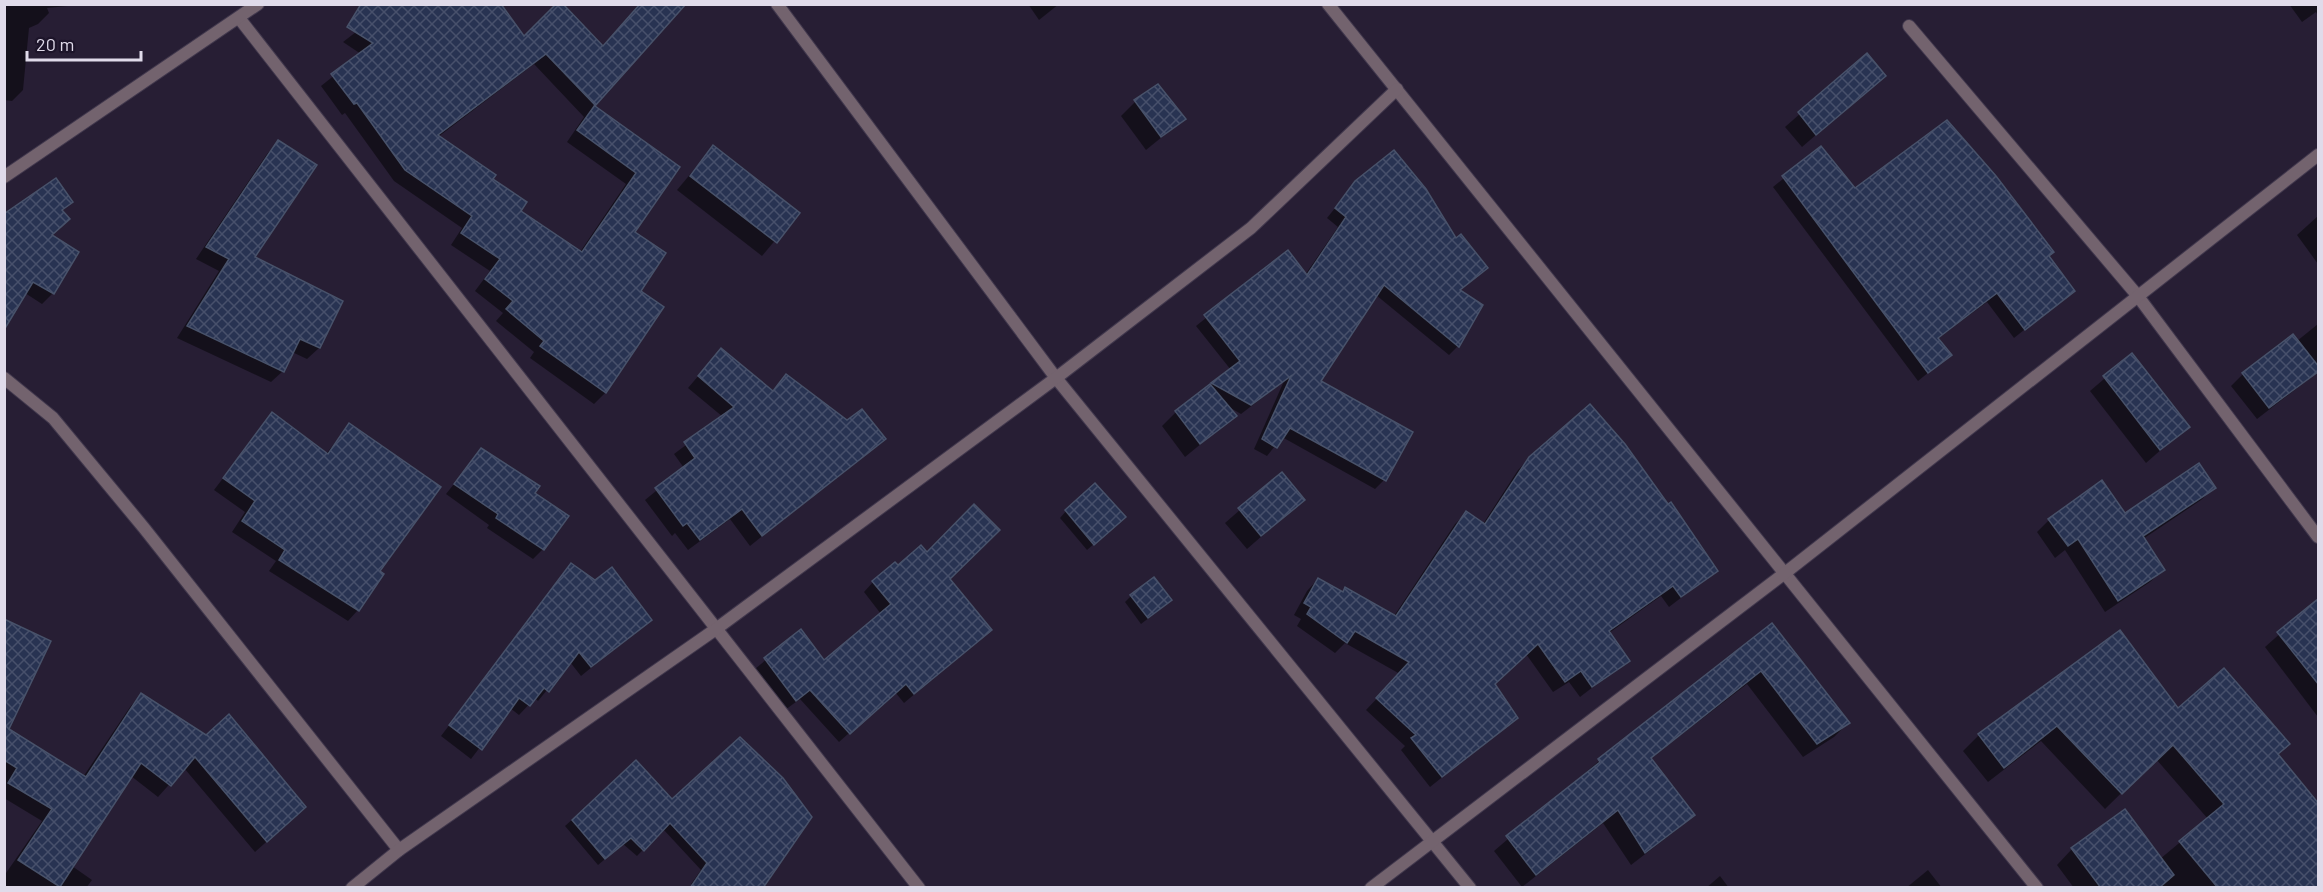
<svg xmlns="http://www.w3.org/2000/svg" width="2323" height="892" font-family="Barlow,sans-serif">
<style>
.shadow{fill:#0007;fill-rule:evenodd}
.building{fill:url(#building-cross-hatch);stroke:#48526a;stroke-width:1.5;fill-rule:evenodd}
.lines{fill:none;stroke-linecap:round;stroke-linejoin:round}
.minor-casing{stroke:#41384d;stroke-width:14}
.minor{stroke:#73636e;stroke-width:12}
</style>
<defs>
<pattern id="building-cross-hatch" width="8" height="8" patternUnits="userSpaceOnUse" patternTransform="scale(1.5)"><rect width="8" height="8" fill="#283352"/><path d="M0 0l8 8M0 8l8-8" fill="none" stroke="#47506b"/></pattern>
</defs>
<rect width="100%" height="100%" fill="#271e34"/>
<!-- shadow -->
<g class="shadow">
<path d="M 4,4 L 88,4 L 47,8 L 49,13 L 38,24 L 29,28 L 23,90 L 12,101 L 4,100 Z"/>
<path d="M 392,4 L 524,38 L 603,48 L 660,31 L 593,106 L 678,167 L 633,232 L 638,292 L 662,308 L 605,393 L 594,404 L 530,358 L 534,352 L 496,321 L 503,313 L 475,291 L 490,271 L 451,245 L 462,228 L 394,181 L 345,113 L 342,115 L 321,86 L 361,54 L 343,42 ZM 534,64 L 584,117 L 567,142 L 626,184 L 580,252 L 519,212 L 491,180 L 438,137 Z"/>
<path d="M 1028,4 L 1059,4 L 1039,20 Z"/>
<path d="M 2289,4 L 2318,4 L 2318,16 L 2316,12 L 2302,22 Z"/>
<path d="M 1867,55 L 1884,76 L 1802,147 L 1785,127 Z"/>
<path d="M 1135,102 L 1184,119 L 1146,150 L 1121,116 Z"/>
<path d="M 278,142 L 253,258 L 341,301 L 319,348 L 307,359 L 292,352 L 283,371 L 271,382 L 177,338 L 219,271 L 196,259 L 267,154 Z"/>
<path d="M 713,147 L 798,213 L 762,256 L 677,190 Z"/>
<path d="M 1821,148 L 1854,190 L 2047,257 L 2073,291 L 2014,338 L 1987,302 L 1937,339 L 1950,355 L 1918,381 L 1773,187 Z"/>
<path d="M 1356,182 L 1455,240 L 1486,268 L 1459,291 L 1458,346 L 1449,355 L 1376,295 L 1319,381 L 1384,480 L 1375,489 L 1282,437 L 1267,456 L 1254,449 L 1284,381 L 1241,414 L 1227,406 L 1235,416 L 1185,457 L 1162,426 L 1176,412 L 1231,370 L 1196,326 L 1288,252 L 1305,275 L 1338,227 L 1327,218 Z"/>
<path d="M 71,202 L 62,211 L 50,236 L 77,252 L 53,293 L 42,304 L 25,293 L 4,216 Z"/>
<path d="M 2318,216 L 2318,264 L 2297,235 Z"/>
<path d="M 2318,324 L 2318,372 L 2257,419 L 2231,386 L 2243,374 L 2297,341 Z"/>
<path d="M 2132,355 L 2188,426 L 2146,463 L 2090,391 Z"/>
<path d="M 711,361 L 771,392 L 786,376 L 847,422 L 884,439 L 750,546 L 730,519 L 688,550 L 675,533 L 672,536 L 645,500 L 684,468 L 674,454 L 723,417 L 688,388 Z"/>
<path d="M 272,414 L 326,454 L 349,425 L 378,571 L 358,610 L 348,621 L 269,571 L 276,561 L 232,532 L 245,512 L 214,490 Z"/>
<path d="M 481,450 L 533,494 L 543,549 L 533,559 L 487,528 L 489,525 L 446,494 Z"/>
<path d="M 1530,458 L 1716,571 L 1669,607 L 1661,596 L 1609,633 L 1628,660 L 1580,697 L 1569,682 L 1553,692 L 1526,654 L 1493,685 L 1516,718 L 1430,787 L 1401,750 L 1405,746 L 1366,710 L 1400,674 L 1345,643 L 1335,653 L 1297,626 L 1301,619 L 1294,615 L 1307,591 L 1318,579 L 1342,593 L 1346,589 L 1394,616 L 1455,524 L 1466,513 L 1483,524 L 1518,470 Z"/>
<path d="M 1281,474 L 1303,500 L 1247,549 L 1225,523 Z"/>
<path d="M 2214,488 L 2201,500 L 2143,539 L 2163,570 L 2150,582 L 2105,612 L 2065,550 L 2055,558 L 2037,532 L 2049,520 L 2125,515 Z"/>
<path d="M 1066,511 L 1117,524 L 1087,550 L 1060,518 Z"/>
<path d="M 571,565 L 651,619 L 581,676 L 570,662 L 538,701 L 535,698 L 519,715 L 510,708 L 471,759 L 441,736 Z"/>
<path d="M 948,579 L 980,639 L 904,703 L 895,692 L 839,742 L 800,699 L 785,710 L 755,669 L 800,631 L 824,662 L 881,614 L 864,592 L 873,582 Z"/>
<path d="M 1131,596 L 1163,607 L 1141,624 L 1125,602 Z"/>
<path d="M 2318,600 L 2318,717 L 2265,647 Z"/>
<path d="M 4,621 L 8,730 L 83,777 L 130,707 L 141,695 L 292,819 L 255,852 L 184,768 L 158,797 L 131,776 L 72,866 L 92,880 L 86,888 L 4,888 L 4,876 L 42,821 L 4,798 Z"/>
<path d="M 1772,625 L 1848,723 L 1834,737 L 1803,757 L 1747,684 L 1650,759 L 1693,814 L 1679,828 L 1631,865 L 1603,823 L 1522,887 L 1494,851 L 1599,761 Z"/>
<path d="M 2120,632 L 2178,710 L 2277,755 L 2318,888 L 2074,888 L 2057,865 L 2072,849 L 2160,859 L 2208,819 L 2156,759 L 2105,809 L 2041,741 L 1988,782 L 1963,751 L 1979,735 Z"/>
<path d="M 636,762 L 672,801 L 782,779 L 696,888 L 691,884 L 701,870 L 663,829 L 637,856 L 623,844 L 598,865 L 565,826 Z"/>
<path d="M 1928,870 L 1942,888 L 1906,888 Z"/>
<path d="M 1720,876 L 1729,888 L 1706,888 Z"/>
</g>
<!-- building -->
<g class="building">
<path d="M 361,4 L 501,4 L 524,36 L 556,4 L 563,4 L 603,46 L 640,4 L 686,4 L 595,106 L 680,167 L 635,232 L 666,253 L 641,291 L 664,307 L 606,393 L 540,346 L 544,341 L 506,309 L 513,301 L 485,279 L 500,259 L 461,233 L 472,216 L 405,170 L 357,103 L 354,104 L 331,74 L 373,43 L 347,27 ZM 546,54 L 595,105 L 577,130 L 636,173 L 582,252 L 521,211 L 527,202 L 493,179 L 496,175 L 438,135 Z"/>
<path d="M 1867,53 L 1886,76 L 1816,135 L 1798,112 Z"/>
<path d="M 1158,84 L 1186,119 L 1161,137 L 1134,100 Z"/>
<path d="M 1947,120 L 1996,176 L 2054,252 L 2049,256 L 2075,291 L 2025,330 L 1997,293 L 1938,338 L 1952,355 L 1928,373 L 1782,176 L 1821,146 L 1855,188 Z"/>
<path d="M 278,140 L 317,165 L 255,257 L 343,301 L 320,348 L 300,339 L 284,372 L 187,326 L 229,259 L 206,247 Z"/>
<path d="M 713,145 L 800,213 L 777,243 L 690,176 Z"/>
<path d="M 1394,150 L 1426,189 L 1456,238 L 1461,234 L 1488,268 L 1460,290 L 1483,305 L 1459,347 L 1384,285 L 1321,381 L 1413,432 L 1386,481 L 1290,428 L 1277,448 L 1262,439 L 1291,376 L 1251,405 L 1211,383 L 1240,361 L 1204,315 L 1288,250 L 1307,275 L 1346,217 L 1335,208 L 1355,181 Z"/>
<path d="M 56,178 L 73,202 L 62,210 L 70,219 L 52,235 L 79,252 L 54,294 L 33,282 L 4,330 L 4,214 Z"/>
<path d="M 2293,334 L 2319,367 L 2319,371 L 2269,408 L 2242,373 Z"/>
<path d="M 721,348 L 773,391 L 786,374 L 847,420 L 862,409 L 886,439 L 762,536 L 742,509 L 700,540 L 687,523 L 683,526 L 655,488 L 695,458 L 684,442 L 734,407 L 698,376 Z"/>
<path d="M 2132,353 L 2190,427 L 2160,450 L 2103,376 Z"/>
<path d="M 1210,384 L 1237,416 L 1200,444 L 1175,411 Z"/>
<path d="M 1590,404 L 1625,444 L 1668,504 L 1671,502 L 1718,571 L 1681,597 L 1673,586 L 1609,631 L 1630,661 L 1592,687 L 1581,671 L 1565,682 L 1538,644 L 1495,684 L 1518,718 L 1442,777 L 1411,738 L 1416,735 L 1376,698 L 1409,662 L 1355,631 L 1347,643 L 1307,614 L 1311,607 L 1304,603 L 1318,578 L 1343,592 L 1345,587 L 1396,616 L 1466,511 L 1485,524 L 1529,457 Z"/>
<path d="M 272,412 L 328,454 L 349,423 L 441,487 L 380,571 L 384,574 L 359,611 L 279,560 L 285,550 L 242,521 L 255,501 L 223,478 Z"/>
<path d="M 481,448 L 540,486 L 535,493 L 569,516 L 544,550 L 496,518 L 498,514 L 454,484 Z"/>
<path d="M 2199,463 L 2216,488 L 2143,536 L 2165,570 L 2118,601 L 2078,539 L 2068,546 L 2048,519 L 2102,480 L 2125,513 Z"/>
<path d="M 1282,472 L 1305,500 L 1261,536 L 1238,508 Z"/>
<path d="M 1095,483 L 1126,517 L 1094,545 L 1065,510 Z"/>
<path d="M 974,504 L 1000,530 L 950,579 L 992,630 L 914,694 L 906,684 L 850,734 L 810,690 L 796,701 L 764,658 L 801,629 L 824,660 L 891,604 L 872,581 L 895,562 L 898,565 L 921,545 L 927,552 Z"/>
<path d="M 571,563 L 595,580 L 612,567 L 652,620 L 591,667 L 579,652 L 549,692 L 544,688 L 530,706 L 519,698 L 482,750 L 449,725 Z"/>
<path d="M 1154,577 L 1172,600 L 1148,618 L 1130,595 Z"/>
<path d="M 2319,598 L 2319,685 L 2277,632 Z"/>
<path d="M 4,619 L 51,641 L 9,729 L 86,777 L 141,693 L 206,735 L 229,714 L 306,807 L 267,842 L 195,757 L 171,786 L 141,763 L 60,887 L 18,860 L 52,809 L 8,783 L 17,768 L 4,760 Z"/>
<path d="M 1772,623 L 1850,723 L 1817,744 L 1761,671 L 1651,758 L 1695,815 L 1645,853 L 1618,810 L 1536,875 L 1506,836 L 1600,762 L 1598,759 Z"/>
<path d="M 2120,630 L 2178,708 L 2224,668 L 2290,744 L 2278,754 L 2319,804 L 2319,888 L 2218,888 L 2179,841 L 2224,804 L 2173,745 L 2122,794 L 2057,726 L 2004,768 L 1978,734 Z"/>
<path d="M 740,737 L 783,778 L 812,817 L 763,888 L 690,888 L 707,863 L 670,823 L 644,851 L 631,838 L 605,859 L 572,820 L 636,760 L 672,799 Z"/>
<path d="M 2125,809 L 2174,875 L 2159,888 L 2101,888 L 2071,848 Z"/>
</g>
<g class="lines">
<defs>
<g id="minor">
<path d="M 777,4 L 1056,378 L 1470,888"/>
<path d="M 1328,4 L 2037,888"/>
<path d="M 239,18 L 919,888"/>
<path d="M 1909,26 L 2137,295 L 2318,537"/>
<path d="M 4,177 L 258,4"/>
<path d="M 4,378 L 53,418 L 144,528 L 399,850"/>
<path d="M 352,888 L 399,850 L 716,629 L 1056,378 L 1251,228 L 1397,89"/>
<path d="M 1371,888 L 1785,573 L 2318,155"/>
</g>
</defs>
<!-- minor casing -->
<use href="#minor" class="minor-casing"/>
<!-- minor -->
<use href="#minor" class="minor"/>
</g>
<!-- border -->
<rect width="2323" height="892" fill="none" stroke="#e0dbea" stroke-width="12"/>
<!-- scale -->
<path d="M27 51v9h114v-9" fill="none" stroke="#e0dbea" stroke-width="3"/>
<text x="36" y="51" font-size="18" fill="#e0dbea" stroke="#1d152a" stroke-width="4.5" paint-order="stroke">20 m</text>
</svg>
